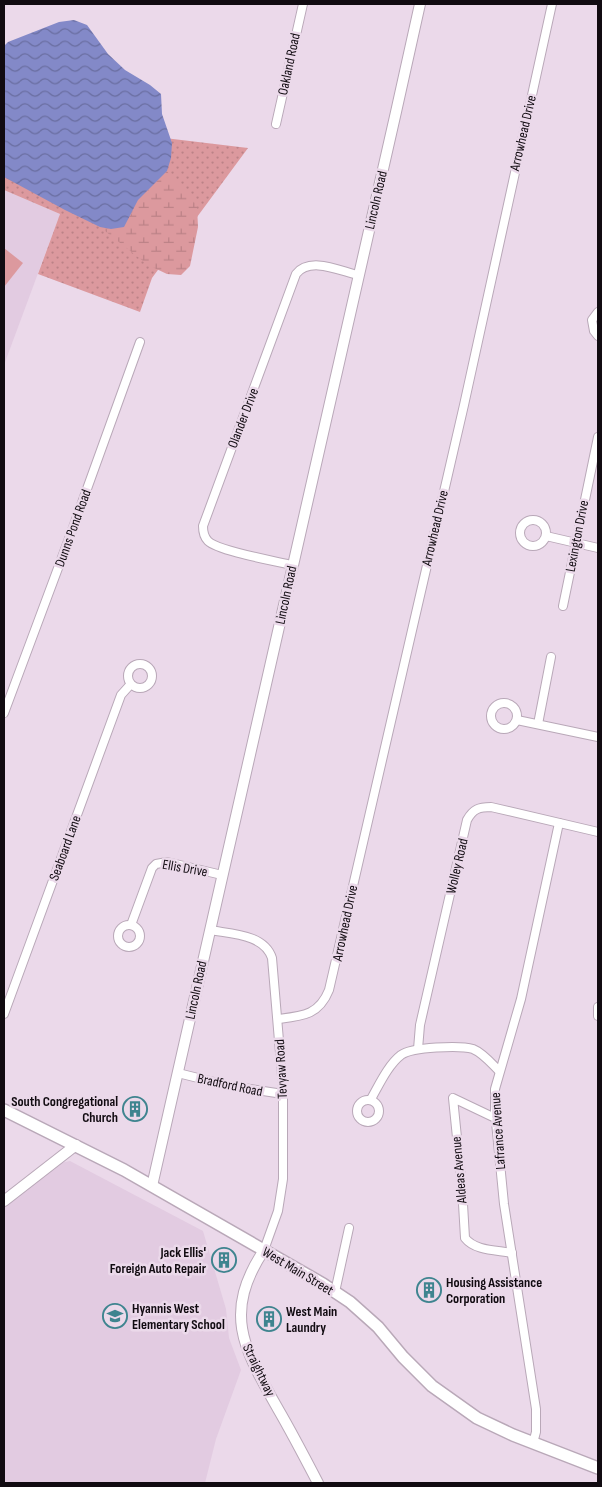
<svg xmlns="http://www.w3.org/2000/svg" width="602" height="1487" font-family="'Sofia Sans Condensed',sans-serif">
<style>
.built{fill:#e2cbe1}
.green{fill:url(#green-dots)}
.wetland{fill:url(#wetland-marsh)}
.pitch{fill:#dc999e}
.water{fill:url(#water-waves)}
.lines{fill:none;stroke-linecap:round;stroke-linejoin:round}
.minor-casing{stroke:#b9a8b8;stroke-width:10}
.tertiary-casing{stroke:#b9a8b8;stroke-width:12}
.secondary-casing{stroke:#b9a8b8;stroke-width:14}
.minor{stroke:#fff;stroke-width:8}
.tertiary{stroke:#fff;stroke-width:10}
.secondary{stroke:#fff;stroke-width:11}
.labels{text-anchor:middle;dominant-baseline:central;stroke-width:5;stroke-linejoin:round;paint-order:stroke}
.street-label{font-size:14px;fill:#110b11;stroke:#ebd9ea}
.poi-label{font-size:14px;font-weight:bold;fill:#110b11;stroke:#ebd9ea;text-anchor:start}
</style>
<defs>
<pattern id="green-dots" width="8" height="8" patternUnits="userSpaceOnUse" patternTransform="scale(1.25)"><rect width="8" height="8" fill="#dc999e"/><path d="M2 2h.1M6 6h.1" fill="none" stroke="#bc8287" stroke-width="1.8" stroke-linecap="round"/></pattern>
<pattern id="wetland-marsh" width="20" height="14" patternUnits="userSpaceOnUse" patternTransform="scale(1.25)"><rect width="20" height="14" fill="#dc999e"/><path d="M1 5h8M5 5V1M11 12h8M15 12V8" fill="none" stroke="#bc8287"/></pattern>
<pattern id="water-waves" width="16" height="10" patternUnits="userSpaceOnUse" patternTransform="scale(1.25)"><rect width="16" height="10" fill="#8389c8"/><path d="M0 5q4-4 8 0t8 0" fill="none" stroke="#6a6ea1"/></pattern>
</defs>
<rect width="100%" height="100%" fill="#ebd9ea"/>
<!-- built -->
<g class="built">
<path d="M 4,190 L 60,214 L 4,365 Z"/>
<path d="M 70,1161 L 203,1231 L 226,1309 L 229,1338 L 241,1370 L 216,1439 L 205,1483 L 4,1483 L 4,1206 L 55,1164 Z"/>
</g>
<!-- green -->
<path class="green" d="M 4,69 L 148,136 L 248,148 L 152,278 L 140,312 L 38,274 L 60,214 L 4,190 Z"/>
<!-- wetland -->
<path class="wetland" d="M 167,171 L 175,183 L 190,196 L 197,206 L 198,227 L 190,266 L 181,275 L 167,274 L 148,265 L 100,227 L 111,229 L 131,215 L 138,200 Z"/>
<!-- pitch -->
<path class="pitch" d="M 4,248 L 23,263 L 4,287 Z"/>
<!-- water -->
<path class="water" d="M 74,20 L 87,25 L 108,54 L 125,70 L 150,85 L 161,94 L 162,114 L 172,143 L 171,158 L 167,171 L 138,200 L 124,227 L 111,229 L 100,227 L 65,210 L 4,177 L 4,46 L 8,42 L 59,22 Z"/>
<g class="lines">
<defs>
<g id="minor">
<path d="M 276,124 L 303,4"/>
<path d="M 598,312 L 592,320 L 594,331 L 598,336"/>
<circle cx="533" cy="533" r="13"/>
<path d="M 546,536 L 598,548"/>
<path d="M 292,565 C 275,561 218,551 208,541 C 204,537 203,532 203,526 L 296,274 C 310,256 340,271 358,275"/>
<path d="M 563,606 L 598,437"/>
<circle cx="140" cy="676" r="12"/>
<circle cx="504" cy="716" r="13"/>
<path d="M 4,713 L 70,536 L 140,342"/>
<path d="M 517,720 L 598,737"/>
<path d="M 538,724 L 551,657"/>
<path d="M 131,925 L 152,868 L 156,864 L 167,862 L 222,875"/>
<circle cx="129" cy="936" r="11"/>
<path d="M 210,930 C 231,934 264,934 272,958 L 283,1088 L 283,1179 L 278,1211 L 264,1250"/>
<path d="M 598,1007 L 598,1016"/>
<path d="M 4,1014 L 121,695 L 130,685"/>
<path d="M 278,1019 C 303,1016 319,1015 329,990 L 464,405 L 552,4"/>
<path d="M 418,1049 L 420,1025 L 467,820 C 473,809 479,807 491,807 L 598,832"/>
<path d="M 178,1073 L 230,1086 L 283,1094"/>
<path d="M 371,1099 C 379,1085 388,1065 401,1055 C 412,1047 460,1045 473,1049 C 483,1053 491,1063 499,1071"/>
<circle cx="368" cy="1111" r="11"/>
<path d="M 495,1118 L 453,1098 L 462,1187 L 465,1238 C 475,1251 497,1250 512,1253"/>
<path d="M 335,1292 L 349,1228"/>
<path d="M 533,1443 L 536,1432 L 536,1409 L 504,1204 L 495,1112 L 495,1089 L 521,999 L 559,823"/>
</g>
<g id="tertiary">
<path d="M 152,1186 L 396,112 L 420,4"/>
<path d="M 4,1201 L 76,1145"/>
<path d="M 264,1250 C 222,1314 244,1349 278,1409 C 292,1433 305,1458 318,1483"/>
</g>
<path id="secondary" d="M 4,1110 L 124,1170 L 323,1284 L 350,1302 L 378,1327 L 403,1357 L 432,1386 L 477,1418 L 513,1435 L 598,1468"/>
</defs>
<!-- minor casing -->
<use href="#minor" class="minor-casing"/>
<!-- tertiary casing -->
<use href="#tertiary" class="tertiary-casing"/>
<!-- secondary casing -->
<use href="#secondary" class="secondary-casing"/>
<!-- minor -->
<use href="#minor" class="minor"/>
<!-- tertiary -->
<use href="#tertiary" class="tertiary"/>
<!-- secondary -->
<use href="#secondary" class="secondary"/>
</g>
<!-- icons -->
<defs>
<symbol id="building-ring" viewBox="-11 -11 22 22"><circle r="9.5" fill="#ebd9ea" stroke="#3e848f" stroke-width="1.5"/><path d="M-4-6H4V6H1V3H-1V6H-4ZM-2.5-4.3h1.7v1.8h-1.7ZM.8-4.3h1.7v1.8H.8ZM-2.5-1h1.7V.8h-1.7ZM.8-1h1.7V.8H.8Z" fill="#3e848f"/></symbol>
<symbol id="school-ring" viewBox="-11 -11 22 22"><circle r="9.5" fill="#ebd9ea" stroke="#3e848f" stroke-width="1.5"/><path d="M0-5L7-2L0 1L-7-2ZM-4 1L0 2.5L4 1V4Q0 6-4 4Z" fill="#3e848f"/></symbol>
</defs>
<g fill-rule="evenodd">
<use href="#building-ring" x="121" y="1095" width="28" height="28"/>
<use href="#building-ring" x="210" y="1246" width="28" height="28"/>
<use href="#building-ring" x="415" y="1276" width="28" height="28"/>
<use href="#school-ring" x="101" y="1302" width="28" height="28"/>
<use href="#building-ring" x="255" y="1305" width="28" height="28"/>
</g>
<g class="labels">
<!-- street labels -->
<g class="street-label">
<text transform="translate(289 64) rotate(-78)">Oakland Road</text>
<text transform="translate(523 133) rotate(-77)">Arrowhead Drive</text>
<text transform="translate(376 200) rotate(-77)">Lincoln Road</text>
<text transform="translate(243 418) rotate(-69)">Olander Drive</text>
<text transform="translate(73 528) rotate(-70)">Dunns Pond Road</text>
<text transform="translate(435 528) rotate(-77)">Arrowhead Drive</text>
<text transform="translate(577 536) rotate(-79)">Lexington Drive</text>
<text transform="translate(286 595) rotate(-78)">Lincoln Road</text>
<text transform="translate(65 848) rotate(-70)">Seaboard Lane</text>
<text transform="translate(457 866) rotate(-77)">Wolley Road</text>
<text transform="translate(185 868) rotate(10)">Ellis Drive</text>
<text transform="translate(345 923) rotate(-78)">Arrowhead Drive</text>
<text transform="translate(196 990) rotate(-78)">Lincoln Road</text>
<text transform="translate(281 1069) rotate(-93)">Tevyaw Road</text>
<text transform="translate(230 1085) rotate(12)">Bradford Road</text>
<text transform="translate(498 1131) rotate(-94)">Lafrance Avenue</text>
<text transform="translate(459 1170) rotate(-95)">Aldeas Avenue</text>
<text transform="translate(298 1271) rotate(31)">West Main Street</text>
<text transform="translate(259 1370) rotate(64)">Straightway</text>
</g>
<!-- poi labels -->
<g class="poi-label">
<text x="118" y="1101" text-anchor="end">South Congregational<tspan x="118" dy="16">Church</tspan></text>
<text x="206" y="1252" text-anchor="end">Jack Ellis'<tspan x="206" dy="16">Foreign Auto Repair</tspan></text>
<text x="446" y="1282">Housing Assistance<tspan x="446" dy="16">Corporation</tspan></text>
<text x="132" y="1308">Hyannis West<tspan x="132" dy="16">Elementary School</tspan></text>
<text x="286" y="1311">West Main<tspan x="286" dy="16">Laundry</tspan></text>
</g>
</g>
<!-- border -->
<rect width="602" height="1487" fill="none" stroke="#110b11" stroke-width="10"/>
</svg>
